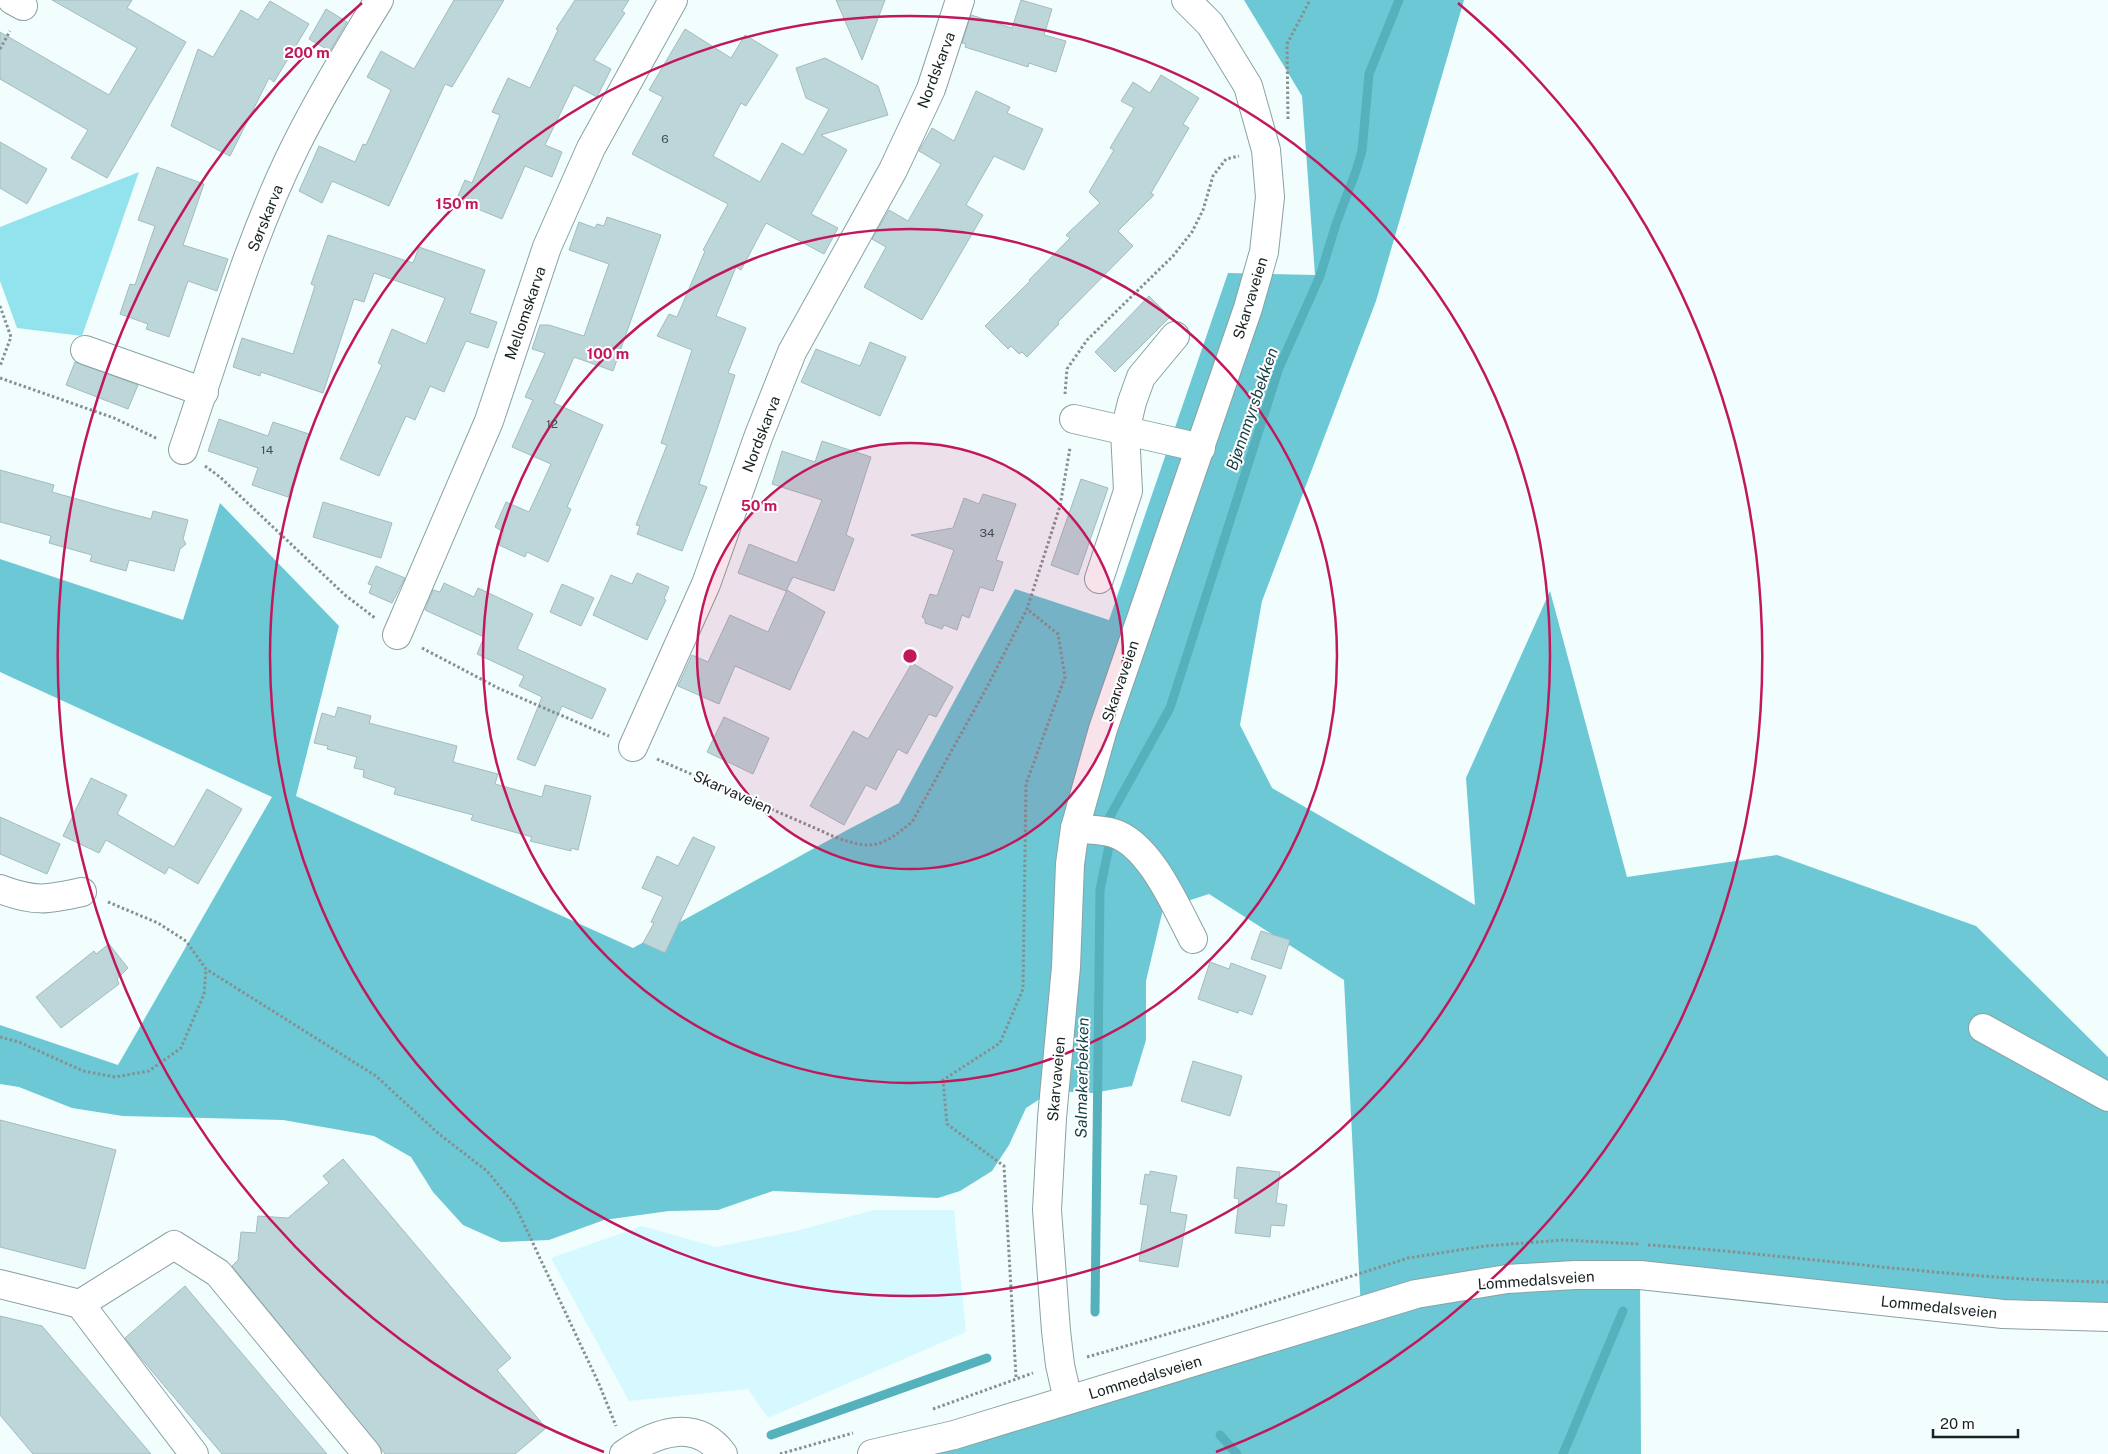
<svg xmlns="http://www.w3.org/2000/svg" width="2108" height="1454" font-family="'Public Sans',sans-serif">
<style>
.built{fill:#d5f9fe}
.green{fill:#92e3ee}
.forest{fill:#6cc8d4}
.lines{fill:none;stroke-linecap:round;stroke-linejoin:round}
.stream{stroke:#55b2bd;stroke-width:9}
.building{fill:#bcd6da;stroke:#a2bcbf}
.minor-casing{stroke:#89a2a5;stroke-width:30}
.major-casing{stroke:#89a2a5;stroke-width:30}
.path{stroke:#869091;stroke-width:3;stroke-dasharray:2.5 2.5;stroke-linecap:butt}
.minor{stroke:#fff;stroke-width:28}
.major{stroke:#fff;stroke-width:28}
.ring{fill:none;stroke:#c2185b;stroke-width:2.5}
.labels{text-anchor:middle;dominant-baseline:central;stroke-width:4;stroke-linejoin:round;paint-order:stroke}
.number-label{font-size:12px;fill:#414f51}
.street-label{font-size:15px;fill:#182223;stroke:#fff}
.water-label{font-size:16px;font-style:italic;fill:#143f45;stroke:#fff}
.centre{fill:#c2185b;stroke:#fff;stroke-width:2.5}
.ring-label{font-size:15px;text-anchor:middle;font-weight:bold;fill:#c2185b;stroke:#fff;stroke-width:4;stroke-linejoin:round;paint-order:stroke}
</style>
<rect width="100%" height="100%" fill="#f2fdfe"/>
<!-- built -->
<path class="built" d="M 874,1210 L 954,1210 L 966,1332 L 768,1418 L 748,1389 L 629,1401 L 551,1258 L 642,1226 L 716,1247 L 796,1231 Z"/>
<!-- green -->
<path class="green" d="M 139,172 L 82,336 L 17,328 L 0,281 L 0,227 Z"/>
<!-- forest -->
<path class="forest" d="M 1244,0 L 1464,0 L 1376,301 L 1262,601 L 1240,725 L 1272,788 L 1475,905 L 1466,778 L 1550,591 L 1627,877 L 1777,855 L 1976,926 L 2108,1057 L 2108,1316 L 1640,1275 L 1641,1454 L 933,1454 L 1361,1310 L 1344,980 L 1209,894 L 1163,909 L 1146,981 L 1146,1040 L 1132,1086 L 1093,1093 L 1052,1091 L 1026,1108 L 1009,1145 L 992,1171 L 960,1191 L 938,1198 L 773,1191 L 718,1210 L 669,1211 L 604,1220 L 549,1240 L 501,1242 L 463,1225 L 433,1192 L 411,1157 L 374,1136 L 283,1120 L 123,1116 L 72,1108 L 19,1087 L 0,1084 L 0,1025 L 118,1065 L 272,797 L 0,672 L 0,559 L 183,620 L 220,503 L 339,626 L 296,796 L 633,948 L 849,829 L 899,803 L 1015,589 L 1109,620 L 1228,273 L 1315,275 L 1302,96 Z"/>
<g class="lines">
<!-- stream -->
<g class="stream">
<path d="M 1108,820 L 1170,708 L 1279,368 L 1320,276 L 1336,224 L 1356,171 L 1362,151 L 1369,74 L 1399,0"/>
<path d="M 1095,1312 L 1100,890 L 1109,846"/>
<path d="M 771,1435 L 987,1358"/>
<path d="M 1220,1435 L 1237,1454"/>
<path d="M 1563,1454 L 1623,1311"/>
</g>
</g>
<!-- building -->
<g class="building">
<path d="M 52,0 L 132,0 L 127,8 L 186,42 L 107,178 L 71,158 L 88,130 L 0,79 L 0,32 L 109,95 L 137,48 Z"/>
<path d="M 454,0 L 504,0 L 452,87 L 445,84 L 389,206 L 332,181 L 322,203 L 299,191 L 319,146 L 355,162 L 363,144 L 366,145 L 391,90 L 367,77 L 381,51 L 414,69 Z"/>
<path d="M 575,0 L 629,0 L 622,11 L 625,13 L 594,60 L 611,69 L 597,97 L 574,85 L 545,145 L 562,152 L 552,177 L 525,166 L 502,219 L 456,200 L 465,180 L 472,183 L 500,115 L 492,112 L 508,78 L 530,88 L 558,30 L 556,29 Z"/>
<path d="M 836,0 L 885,0 L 862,60 Z"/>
<path d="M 1021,0 L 1052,9 L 1044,35 L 1066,41 L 1056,72 L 1029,63 L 1028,67 L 965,47 L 966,44 L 962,43 L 971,15 L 1012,28 Z"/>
<path d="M 270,1 L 309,24 L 274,82 L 269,78 L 230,156 L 171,126 L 198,49 L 213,57 L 241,10 L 258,20 Z"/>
<path d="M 326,9 L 347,22 L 330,51 L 309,39 Z"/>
<path d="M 685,29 L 731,58 L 745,35 L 778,55 L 746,106 L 741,103 L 713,156 L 760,182 L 782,143 L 803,155 L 829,109 L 806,98 L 796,68 L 825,58 L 878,86 L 888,115 L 821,135 L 847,150 L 811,214 L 838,228 L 824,254 L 766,223 L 741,270 L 736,267 L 716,316 L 746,328 L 728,373 L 735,375 L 699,484 L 707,487 L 682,551 L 637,534 L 640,526 L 636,525 L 667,445 L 661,443 L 692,350 L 657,336 L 669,314 L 677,317 L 705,251 L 703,250 L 728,204 L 632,154 L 663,97 L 649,90 Z"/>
<path d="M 1161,75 L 1199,98 L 1183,124 L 1189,128 L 1151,193 L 1154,195 L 1118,231 L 1133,246 L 1058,322 L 1059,324 L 1027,357 L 1022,352 L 1019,354 L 1011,346 L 1008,349 L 985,326 L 1030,281 L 1029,280 L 1070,238 L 1066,235 L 1100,203 L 1089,192 L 1114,150 L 1110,148 L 1134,108 L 1121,101 L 1133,82 L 1150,93 Z"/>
<path d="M 976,91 L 1010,107 L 1007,113 L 1043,129 L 1024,170 L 994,156 L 966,205 L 983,215 L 922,320 L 864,287 L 886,247 L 872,239 L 889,210 L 908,221 L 941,164 L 919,151 L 920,149 L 932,128 L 954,141 Z"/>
<path d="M 0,142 L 47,169 L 27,204 L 0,188 Z"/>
<path d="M 157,167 L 204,184 L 183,245 L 228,259 L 217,291 L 188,281 L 169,337 L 146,329 L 148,324 L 120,314 L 130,284 L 135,285 L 155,226 L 138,220 Z"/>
<path d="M 607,217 L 661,235 L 613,371 L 574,357 L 554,403 L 603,425 L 567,507 L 571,509 L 548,562 L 527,552 L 525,557 L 499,545 L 504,532 L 495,527 L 506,502 L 529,512 L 551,464 L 512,447 L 533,400 L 525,397 L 545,353 L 532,349 L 540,325 L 549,325 L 584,336 L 609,264 L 569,250 L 579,222 L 595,228 L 597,224 L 604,226 Z"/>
<path d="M 328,235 L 413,263 L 419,247 L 485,270 L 470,313 L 497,322 L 488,348 L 466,341 L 444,392 L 430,386 L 415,420 L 406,416 L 379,476 L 340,459 L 382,365 L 378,363 L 392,329 L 426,344 L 445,298 L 374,273 L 364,302 L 354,299 L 323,393 L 261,372 L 260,376 L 233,367 L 242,338 L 293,354 L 315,286 L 311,284 Z"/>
<path d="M 1149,296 L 1170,317 L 1115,372 L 1095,352 Z"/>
<path d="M 870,342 L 906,357 L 880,416 L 801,382 L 816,349 L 860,366 Z"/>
<path d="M 75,362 L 138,385 L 128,409 L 66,385 Z"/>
<path d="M 219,419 L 268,436 L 273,422 L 309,434 L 288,497 L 252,485 L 258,468 L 208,451 Z"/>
<path d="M 822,441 L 871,457 L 846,535 L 854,539 L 834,591 L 793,577 L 786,591 L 738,573 L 749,544 L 797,563 L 822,500 L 772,484 L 782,451 L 815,462 Z"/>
<path d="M 0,470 L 54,485 L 52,492 L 116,510 L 151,519 L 153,511 L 188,520 L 183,539 L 186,544 L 180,549 L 174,571 L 129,560 L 126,571 L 90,561 L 92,555 L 49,543 L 51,536 L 0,522 Z"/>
<path d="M 1081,479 L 1108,488 L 1078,575 L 1051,565 Z"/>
<path d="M 983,494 L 1016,504 L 996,560 L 1003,562 L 993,591 L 980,587 L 969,618 L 962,615 L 957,630 L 944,625 L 942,629 L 925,623 L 925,619 L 922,617 L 930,594 L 937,596 L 954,550 L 911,535 L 953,528 L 964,498 L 979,504 Z"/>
<path d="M 323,502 L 392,523 L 381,558 L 313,537 Z"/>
<path d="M 376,566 L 405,578 L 392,603 L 369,593 L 372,585 L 368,584 Z"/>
<path d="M 637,573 L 669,587 L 664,599 L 666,600 L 647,640 L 593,615 L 611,575 L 632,584 Z"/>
<path d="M 444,583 L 474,597 L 478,588 L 533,614 L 517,649 L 606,689 L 592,719 L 562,706 L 535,766 L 517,759 L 542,697 L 519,686 L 524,676 L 477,654 L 484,637 L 425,610 L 433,590 L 440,592 Z"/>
<path d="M 562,584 L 594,598 L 581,626 L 550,612 Z"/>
<path d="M 787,590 L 825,612 L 790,690 L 735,666 L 719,704 L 678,686 L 692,655 L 708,662 L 730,615 L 768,632 Z"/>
<path d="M 912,663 L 953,687 L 936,717 L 929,714 L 907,754 L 898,749 L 876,790 L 866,785 L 844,825 L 810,806 L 853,731 L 868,739 Z"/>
<path d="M 338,707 L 371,716 L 369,723 L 457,746 L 453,762 L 498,774 L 495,784 L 542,797 L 545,785 L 591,796 L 578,850 L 571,848 L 571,851 L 530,841 L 532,837 L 471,820 L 473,815 L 394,794 L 396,788 L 363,777 L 364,770 L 354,768 L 357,757 L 327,749 L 328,746 L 314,743 L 322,713 L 335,717 Z"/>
<path d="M 724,717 L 769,738 L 753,774 L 707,752 Z"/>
<path d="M 91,778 L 127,795 L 117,814 L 174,847 L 207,789 L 242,809 L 198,884 L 169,867 L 165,874 L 106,840 L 99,853 L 63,836 Z"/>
<path d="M 0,817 L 60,844 L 47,874 L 0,854 Z"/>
<path d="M 693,837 L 715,847 L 665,953 L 643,943 L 654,923 L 651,922 L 663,897 L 642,888 L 657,856 L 678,866 Z"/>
<path d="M 1261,931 L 1290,940 L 1281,969 L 1251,959 Z"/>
<path d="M 109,944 L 128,968 L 117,979 L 119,984 L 61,1028 L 36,997 L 94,951 L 96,954 Z"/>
<path d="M 1210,962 L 1229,969 L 1231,963 L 1266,976 L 1252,1015 L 1239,1010 L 1238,1013 L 1198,999 Z"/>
<path d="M 1193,1061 L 1242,1076 L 1230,1116 L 1181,1101 Z"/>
<path d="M 0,1120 L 116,1150 L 85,1269 L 0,1247 Z"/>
<path d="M 343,1159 L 511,1358 L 497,1370 L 546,1428 L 515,1454 L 385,1454 L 232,1266 L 238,1260 L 241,1232 L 256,1233 L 258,1216 L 288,1218 L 329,1183 L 323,1176 Z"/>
<path d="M 1237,1167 L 1280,1172 L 1276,1203 L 1287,1205 L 1284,1226 L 1271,1225 L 1270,1237 L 1235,1233 L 1239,1199 L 1234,1198 Z"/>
<path d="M 1150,1171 L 1177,1176 L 1170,1212 L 1187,1215 L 1178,1267 L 1139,1261 L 1148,1205 L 1140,1204 L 1145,1174 L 1150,1175 Z"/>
<path d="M 185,1286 L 327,1454 L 222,1454 L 140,1357 L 125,1338 Z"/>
<path d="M 0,1316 L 42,1326 L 151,1454 L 33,1454 L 0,1415 Z"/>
</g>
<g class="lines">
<defs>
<g id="minor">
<path d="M 12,0 L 23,6"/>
<path d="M 85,350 L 204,392"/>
<path d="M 1074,419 L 1201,448"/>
<path d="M 183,450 C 218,349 248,241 296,145 C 321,95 350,47 379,0"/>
<path d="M 1099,579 L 1128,491 L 1125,431 L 1132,402 L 1141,377 L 1175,336"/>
<path d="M 397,635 L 489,421 L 547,247 L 591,148 L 673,0"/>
<path d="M 633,747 L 706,584 L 759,435 L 792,352 L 893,170 L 931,89 L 960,0"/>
<path d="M 1075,828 C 1087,830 1101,829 1113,833 C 1150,844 1176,907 1193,939"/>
<path d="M 0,889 C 35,902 46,900 82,892"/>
<path d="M 1983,1028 L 2108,1097"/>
<path d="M 0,1284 L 80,1304 L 194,1454"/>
<path d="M 80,1304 L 174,1245 L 218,1273 L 367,1454"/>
<path d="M 1068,1400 L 1060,1365 L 1056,1331 L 1047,1210 L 1052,1118 L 1066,967 L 1070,864 L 1075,828 L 1103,729 L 1248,308 L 1264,252 L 1270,197 L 1266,150 L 1248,86 L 1210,24 L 1186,0"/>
<path d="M 624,1454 C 655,1433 695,1417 723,1454"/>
</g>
<path id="major" d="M 872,1454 L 954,1435 L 1416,1294 L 1507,1279 L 1575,1275 L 1640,1275 L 2003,1314 L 2108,1317"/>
</defs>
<!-- minor casing -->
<use href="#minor" class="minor-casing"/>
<!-- major casing -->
<use href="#major" class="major-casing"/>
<!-- path -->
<g class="path">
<path d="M 0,49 L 10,31"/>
<path d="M 1288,119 L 1287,44 L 1310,0"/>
<path d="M 0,306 L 11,337 L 0,366"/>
<path d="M 0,378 L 114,418 L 158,439"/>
<path d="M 1065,394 L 1067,369 L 1087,340 L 1173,256 L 1192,232 L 1203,210 L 1213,176 L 1226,159 L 1239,156"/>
<path d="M 205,466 L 220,477 L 345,595 L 375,618"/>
<path d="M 422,648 L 500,689 L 609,736"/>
<path d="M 657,759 L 835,837 C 873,851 881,847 912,822 L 987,687 L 1027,609 L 1060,506 L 1070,448"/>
<path d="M 108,902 L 158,923 L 186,941 L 206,969 L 376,1076 L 439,1134 L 487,1171 L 515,1205 L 599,1384 L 616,1426"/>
<path d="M 0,1037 L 19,1042 L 83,1071 L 115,1077 L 149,1071 L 181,1048 L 204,994 L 206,969"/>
<path d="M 1648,1245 C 1802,1255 1954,1280 2108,1282"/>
<path d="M 1087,1357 L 1206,1323 L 1408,1258 L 1485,1246 L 1564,1240 L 1639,1244"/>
<path d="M 1016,1377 L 1004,1166 L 947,1124 L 943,1080 L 1000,1043 L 1023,989 L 1026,784 L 1065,677 L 1058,634 L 1027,609"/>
<path d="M 933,1409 L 1033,1373"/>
<path d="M 780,1454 L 853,1433"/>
</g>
<!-- minor -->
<use href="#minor" class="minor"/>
<!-- major -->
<use href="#major" class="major"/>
</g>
<!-- distance rings -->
<circle cx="910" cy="656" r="213" fill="#c2185b" fill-opacity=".12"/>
<g class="ring">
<circle cx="910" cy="656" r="213"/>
<circle cx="910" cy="656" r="427"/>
<circle cx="910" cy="656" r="640"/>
<path d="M604 1452A853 853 0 0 1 362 3M1458 3A853 853 0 0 1 1216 1452"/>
</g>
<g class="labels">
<!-- number labels -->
<g class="number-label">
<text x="665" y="139">6</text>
<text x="552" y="424">12</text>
<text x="267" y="450">14</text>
<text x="987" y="533">34</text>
</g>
<!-- street labels -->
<g class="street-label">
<text transform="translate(936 70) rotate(-69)">Nordskarva</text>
<text transform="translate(265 218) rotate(-68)">Sørskarva</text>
<text transform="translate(1250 298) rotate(-73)">Skarvaveien</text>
<text transform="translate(525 313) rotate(-71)">Mellomskarva</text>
<text transform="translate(761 434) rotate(-69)">Nordskarva</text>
<text transform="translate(1120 681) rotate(-71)">Skarvaveien</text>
<text transform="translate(733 792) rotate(24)">Skarvaveien</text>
<text transform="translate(1056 1079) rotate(-85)">Skarvaveien</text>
<text transform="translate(1536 1280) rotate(-4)">Lommedalsveien</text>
<text transform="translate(1939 1307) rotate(6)">Lommedalsveien</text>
<text transform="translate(1145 1377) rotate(-17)">Lommedalsveien</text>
</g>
<!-- water labels -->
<g class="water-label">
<text transform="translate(1252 409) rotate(-71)">Bjønnmyrsbekken</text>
<text transform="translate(1082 1078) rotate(-89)">Salmakerbekken</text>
</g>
</g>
<circle cx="910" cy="656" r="8" class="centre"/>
<g class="ring-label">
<text x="307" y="58">200 m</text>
<text x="457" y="209">150 m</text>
<text x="608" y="359">100 m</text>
<text x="759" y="511">50 m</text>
</g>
<!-- scale -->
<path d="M1933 1429v8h85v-8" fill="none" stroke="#182223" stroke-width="2.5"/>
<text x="1940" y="1429" font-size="15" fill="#182223" stroke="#ffffff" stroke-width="4" paint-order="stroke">20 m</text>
</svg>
